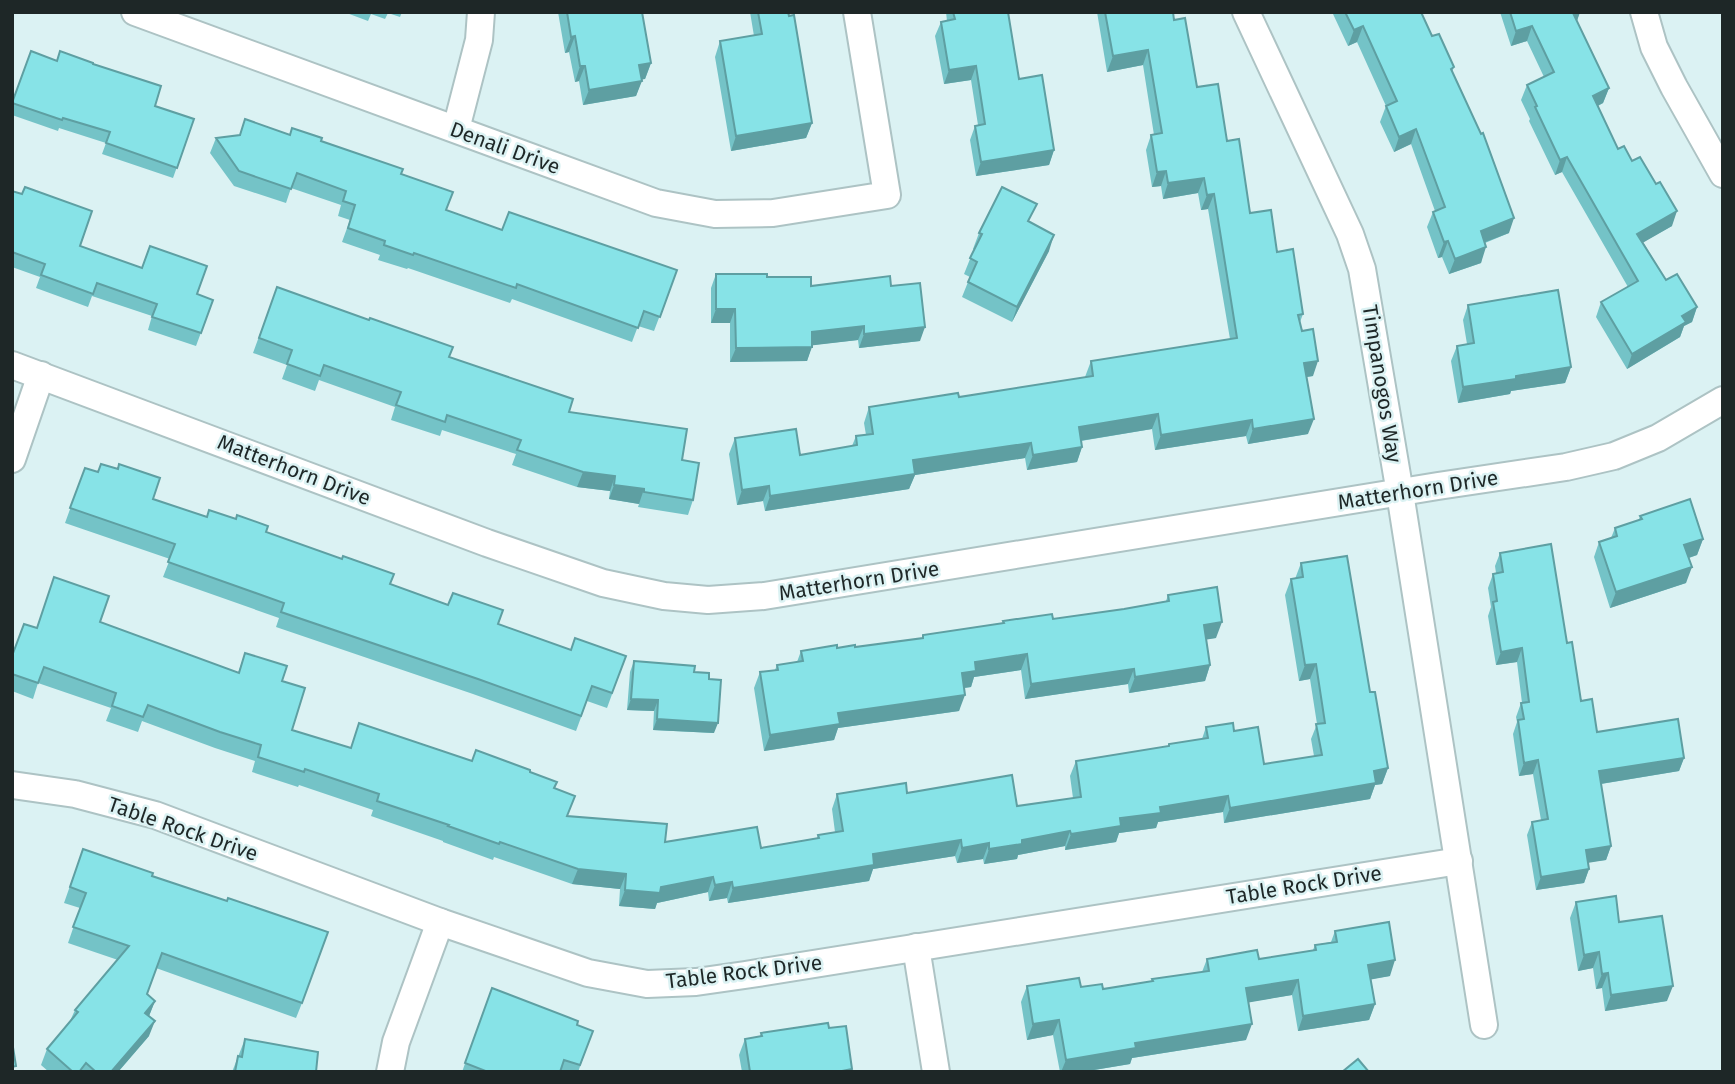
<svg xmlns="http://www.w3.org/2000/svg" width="1735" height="1084" font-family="'Fira Sans',sans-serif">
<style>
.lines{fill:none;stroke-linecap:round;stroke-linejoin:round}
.minor-casing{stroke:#adc3c4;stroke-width:30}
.minor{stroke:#fff;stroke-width:26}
.wall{fill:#74c3c7}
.shaded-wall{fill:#5e9fa2}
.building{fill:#87e3e7;stroke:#5e9fa2;stroke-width:2}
.labels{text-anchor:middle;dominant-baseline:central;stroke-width:5;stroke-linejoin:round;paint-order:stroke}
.street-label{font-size:21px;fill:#1e2727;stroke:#dbf2f3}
</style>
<rect width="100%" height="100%" fill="#dbf2f3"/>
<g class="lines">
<defs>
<g id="minor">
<path d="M 135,12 L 656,203 L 715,214 L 773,213 L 887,195 L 857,12"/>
<path d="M 1246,12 L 1350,234 L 1362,269 L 1400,493 L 1484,1025"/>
<path d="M 1644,12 L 1654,47 L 1674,87 L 1723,174"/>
<path d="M 456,129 L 479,40 L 481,12"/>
<path d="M 12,365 L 487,543 L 603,583 L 664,596 L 708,600 L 764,596 L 1438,486 L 1566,467 L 1614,456 L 1658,438 L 1723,400"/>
<path d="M 12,459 L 41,375"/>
<path d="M 12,785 L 75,794 L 155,815 L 440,922 L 588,973 L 647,984 L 696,982 L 745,975 L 1459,861"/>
<path d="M 916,947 L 936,1072"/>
<path d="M 390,1072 L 396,1042 L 440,922"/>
</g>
</defs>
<!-- minor casing -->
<use href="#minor" class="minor-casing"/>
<!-- minor -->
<use href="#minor" class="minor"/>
</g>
<!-- wall -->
<g class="wall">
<path d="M 344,12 L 402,12 L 400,17 L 388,13 L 385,19 L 371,14 L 368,21 Z"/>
<path d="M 558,12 L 642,12 L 651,63 L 645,79 L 642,79 L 636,96 L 583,105 L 579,81 L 575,82 L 569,52 L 565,53 Z"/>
<path d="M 750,12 L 788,12 L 812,123 L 806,138 L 731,151 L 715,57 L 720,41 L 754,36 Z"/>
<path d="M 946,12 L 1008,12 L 1019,79 L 1054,150 L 1049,165 L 976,176 L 970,140 L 975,126 L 978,125 L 971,80 L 944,84 L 935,36 L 941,22 L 947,21 Z"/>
<path d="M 1097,12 L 1173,12 L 1174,20 L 1197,87 L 1227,141 L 1250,213 L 1277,252 L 1303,314 L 1300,322 L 1313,376 L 1307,377 L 1308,434 L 1248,444 L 1246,436 L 1155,450 L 1152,429 L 1081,441 L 1082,447 L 1077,462 L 1027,470 L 1025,458 L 915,475 L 909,489 L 765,511 L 763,501 L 737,505 L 729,454 L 735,438 L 800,455 L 852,446 L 856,436 L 866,435 L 864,423 L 869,407 L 959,397 L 1085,377 L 1091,361 L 1230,339 L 1208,209 L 1201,210 L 1198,193 L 1163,199 L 1161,186 L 1152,187 L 1146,150 L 1151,135 L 1154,135 L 1143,65 L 1107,72 Z"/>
<path d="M 1333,12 L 1421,12 L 1432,36 L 1454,67 L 1452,72 L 1509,233 L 1485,243 L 1481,263 L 1449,274 L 1442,257 L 1438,258 L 1427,227 L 1433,212 L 1435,211 L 1411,144 L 1394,152 L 1380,122 L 1386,106 L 1357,42 L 1348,46 L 1333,14 Z"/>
<path d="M 1500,12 L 1580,12 L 1577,21 L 1609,88 L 1603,103 L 1598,106 L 1618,149 L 1632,161 L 1672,226 L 1643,242 L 1666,280 L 1697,307 L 1692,322 L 1684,326 L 1680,337 L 1627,369 L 1596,317 L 1601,302 L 1628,287 L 1562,172 L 1555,175 L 1529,121 L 1530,119 L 1521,100 L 1527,85 L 1544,77 L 1527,41 L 1511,46 Z"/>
<path d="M 57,61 L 93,64 L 155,106 L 194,119 L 173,178 L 102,154 L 106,143 L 59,128 L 58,131 L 12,115 L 12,103 Z"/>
<path d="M 290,135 L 321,141 L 401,174 L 446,210 L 502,230 L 677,270 L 654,331 L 638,326 L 632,342 L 512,299 L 510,303 L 408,268 L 407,269 L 378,260 L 380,255 L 342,242 L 350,220 L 338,216 L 341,205 L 291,188 L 286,203 L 234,186 L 210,153 L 216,138 Z"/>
<path d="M 12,191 L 80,246 L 197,294 L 213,300 L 196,346 L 148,330 L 152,316 L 92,296 L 88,307 L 36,288 L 40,277 L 12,267 Z"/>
<path d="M 1030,222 L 1049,251 L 1012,322 L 962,297 L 970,277 L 964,274 L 974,249 L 973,249 L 979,233 Z"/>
<path d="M 716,274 L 767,277 L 811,286 L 891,286 L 920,341 L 859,348 L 858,340 L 812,345 L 807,361 L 730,362 L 730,323 L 711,323 L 711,288 Z"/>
<path d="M 277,287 L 449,357 L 569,412 L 682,460 L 693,500 L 688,515 L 638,507 L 639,504 L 609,499 L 610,491 L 577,487 L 512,465 L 516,454 L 442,430 L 440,436 L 391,420 L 395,407 L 319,380 L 315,391 L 282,379 L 287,365 L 253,353 Z"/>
<path d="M 1468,305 L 1571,367 L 1565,383 L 1511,391 L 1510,394 L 1458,403 L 1451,361 L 1457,346 L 1467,344 L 1463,320 Z"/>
<path d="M 85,468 L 153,499 L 207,517 L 266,532 L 390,584 L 498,624 L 571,650 L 626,656 L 607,708 L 587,701 L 576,731 L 473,694 L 276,627 L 279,618 L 163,577 L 170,559 L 65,523 Z"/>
<path d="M 1640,516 L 1703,539 L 1697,555 L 1689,558 L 1686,583 L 1610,608 L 1594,557 L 1599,542 L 1611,538 L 1615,528 L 1639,520 Z"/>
<path d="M 1500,553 L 1567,643 L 1581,701 L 1597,732 L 1684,758 L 1679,771 L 1601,784 L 1611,846 L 1606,860 L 1588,862 L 1589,869 L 1584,883 L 1536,890 L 1527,835 L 1532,822 L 1541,820 L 1533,774 L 1519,776 L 1513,734 L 1517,722 L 1516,717 L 1521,703 L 1522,703 L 1517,662 L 1496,665 L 1488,616 L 1491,607 L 1488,588 L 1493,574 L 1496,573 L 1495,566 Z"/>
<path d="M 1301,563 L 1370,692 L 1388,768 L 1382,784 L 1375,785 L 1370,799 L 1224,823 L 1223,812 L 1158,822 L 1156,828 L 1119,833 L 1116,842 L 1065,850 L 1065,846 L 1018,855 L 1017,859 L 984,864 L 983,859 L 957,863 L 955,856 L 873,869 L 869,881 L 728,903 L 727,898 L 709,901 L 708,892 L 657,903 L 655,909 L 619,906 L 620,889 L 572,884 L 494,857 L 493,860 L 443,842 L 443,841 L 371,816 L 373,810 L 299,785 L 298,787 L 252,772 L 255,761 L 215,748 L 142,721 L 138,732 L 106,721 L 111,708 L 38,683 L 33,699 L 12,691 L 12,655 L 100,622 L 238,673 L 245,653 L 282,681 L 292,730 L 350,748 L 472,761 L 530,772 L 554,788 L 567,816 L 665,842 L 761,848 L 817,838 L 818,835 L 835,832 L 832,809 L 837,794 L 907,793 L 1017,806 L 1073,798 L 1070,776 L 1076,761 L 1168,747 L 1169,744 L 1202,739 L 1206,727 L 1234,731 L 1264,764 L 1314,756 L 1311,739 L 1317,724 L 1310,679 L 1299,681 L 1285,595 L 1291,579 L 1295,579 Z"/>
<path d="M 1168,595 L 1216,638 L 1206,639 L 1210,665 L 1205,681 L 1129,693 L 1128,684 L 1025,699 L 1021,670 L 974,677 L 971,687 L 964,688 L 959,711 L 838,728 L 834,740 L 764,751 L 754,688 L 760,672 L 775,670 L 777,665 L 797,662 L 801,651 L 855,647 L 922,638 L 923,635 L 1003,623 L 1003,621 L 1053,619 L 1124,609 L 1166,601 Z"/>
<path d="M 634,661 L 694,672 L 709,679 L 714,733 L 653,730 L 654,711 L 627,710 L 630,672 Z"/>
<path d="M 83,849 L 152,876 L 302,1003 L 296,1018 L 156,968 L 147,994 L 155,1001 L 149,1016 L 149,1036 L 118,1072 L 49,1072 L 41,1065 L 47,1049 L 70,1021 L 75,1010 L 118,960 L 68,943 L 80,908 L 64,903 Z"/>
<path d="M 1576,902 L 1619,922 L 1667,1001 L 1605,1011 L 1602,988 L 1596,989 L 1593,968 L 1578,971 L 1570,918 Z"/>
<path d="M 1335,931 L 1390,976 L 1371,979 L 1375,1004 L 1369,1020 L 1298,1031 L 1292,995 L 1248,1002 L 1246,1040 L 1132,1058 L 1130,1064 L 1082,1072 L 1060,1072 L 1053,1035 L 1027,1040 L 1021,1002 L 1027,986 L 1081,987 L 1103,989 L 1152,981 L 1152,979 L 1202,972 L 1207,959 L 1259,959 L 1313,950 L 1315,945 L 1331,942 Z"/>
<path d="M 492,988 L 577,1025 L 593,1031 L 578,1072 L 462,1072 Z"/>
<path d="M 829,1028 L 852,1069 L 851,1072 L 742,1072 L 739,1055 L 745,1039 L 760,1037 L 761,1033 Z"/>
<path d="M 245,1039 L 316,1072 L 232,1072 Z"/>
</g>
<!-- shaded-wall -->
<g class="shaded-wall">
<path d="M 1577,12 L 1580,12 L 1575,26 L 1573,13 Z"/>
<path d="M 1363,26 L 1357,42 L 1348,46 L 1354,30 Z"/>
<path d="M 1532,26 L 1527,41 L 1511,46 L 1516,31 Z"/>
<path d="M 575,36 L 569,52 L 565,53 L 571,37 Z"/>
<path d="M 1148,50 L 1143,65 L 1107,72 L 1113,56 Z"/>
<path d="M 651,63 L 645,79 L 634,81 L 639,65 Z"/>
<path d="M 580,66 L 585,66 L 579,81 L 575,82 Z"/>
<path d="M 976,66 L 971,80 L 944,84 L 949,70 Z"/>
<path d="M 642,81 L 636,96 L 583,105 L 589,90 Z"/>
<path d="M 1609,88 L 1603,103 L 1587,111 L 1593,96 Z"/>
<path d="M 812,123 L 806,138 L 731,151 L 736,136 Z"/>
<path d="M 1416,129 L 1411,144 L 1394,152 L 1399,137 Z"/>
<path d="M 1054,150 L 1049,165 L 976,176 L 981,162 Z"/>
<path d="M 1567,157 L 1562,172 L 1555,175 L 1560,160 Z"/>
<path d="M 1166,171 L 1161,186 L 1152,187 L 1157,172 Z"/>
<path d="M 1204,178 L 1198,193 L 1163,199 L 1168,183 Z"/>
<path d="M 1214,194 L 1208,209 L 1201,210 L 1207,195 Z"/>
<path d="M 1677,211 L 1672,226 L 1632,249 L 1637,234 Z"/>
<path d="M 1514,218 L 1509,233 L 1475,246 L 1481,231 Z"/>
<path d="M 1054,235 L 1049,251 L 1012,322 L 1017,307 Z"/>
<path d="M 1448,241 L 1442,257 L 1438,258 L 1444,242 Z"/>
<path d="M 1486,247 L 1481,263 L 1449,274 L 1455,259 Z"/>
<path d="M 1697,307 L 1692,322 L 1684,326 L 1680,337 L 1627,369 L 1632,354 L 1682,316 Z"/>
<path d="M 716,309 L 735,309 L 730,323 L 711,323 Z"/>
<path d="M 864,326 L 858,340 L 807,346 L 812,332 Z"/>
<path d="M 925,327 L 920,341 L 859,348 L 864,334 Z"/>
<path d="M 812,347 L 807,361 L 730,362 L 736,348 Z"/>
<path d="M 1318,361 L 1313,376 L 1299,378 L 1304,363 Z"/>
<path d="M 1571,367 L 1565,383 L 1511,391 L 1510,394 L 1458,403 L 1463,387 L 1516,376 Z"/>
<path d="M 1158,414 L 1152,429 L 1073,442 L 1079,427 Z"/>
<path d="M 1314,419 L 1308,434 L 1248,444 L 1253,429 Z"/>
<path d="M 1252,420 L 1246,436 L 1155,450 L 1161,435 Z"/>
<path d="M 1031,443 L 1025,458 L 915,475 L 909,489 L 765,511 L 770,496 L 913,460 Z"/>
<path d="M 1082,447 L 1077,462 L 1027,470 L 1033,455 Z"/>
<path d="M 583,472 L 615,476 L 610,491 L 577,487 Z"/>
<path d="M 614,485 L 644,489 L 639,504 L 609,499 Z"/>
<path d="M 769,486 L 763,501 L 737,505 L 742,490 Z"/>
<path d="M 1703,539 L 1697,555 L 1679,561 L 1684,545 Z"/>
<path d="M 1692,567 L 1686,583 L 1610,608 L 1616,592 Z"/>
<path d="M 1222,622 L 1216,638 L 1198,641 L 1204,625 Z"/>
<path d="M 1522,648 L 1517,662 L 1496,665 L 1501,652 Z"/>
<path d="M 1027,654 L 1021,670 L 974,677 L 971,687 L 956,689 L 962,673 L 975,662 Z"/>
<path d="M 1316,664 L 1310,679 L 1299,681 L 1305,665 Z"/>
<path d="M 1210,665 L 1205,681 L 1129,693 L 1135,677 Z"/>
<path d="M 1134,669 L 1128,684 L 1025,699 L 1031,684 Z"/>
<path d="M 965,695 L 959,711 L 838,728 L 834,740 L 764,751 L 770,735 L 838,713 Z"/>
<path d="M 631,699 L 658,700 L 654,711 L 627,710 Z"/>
<path d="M 657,719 L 718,723 L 714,733 L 653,730 Z"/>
<path d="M 1684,758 L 1679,771 L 1594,785 L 1599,771 Z"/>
<path d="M 1538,760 L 1533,774 L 1519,776 L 1524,763 Z"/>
<path d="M 1388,768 L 1382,784 L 1375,785 L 1370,799 L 1224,823 L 1230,808 L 1374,771 Z"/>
<path d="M 1228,796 L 1223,812 L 1158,822 L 1156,828 L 1119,833 L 1116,842 L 1065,850 L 1071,834 L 1160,807 Z"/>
<path d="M 1070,831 L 1065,846 L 1018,855 L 1017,859 L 984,864 L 989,849 L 1022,840 Z"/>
<path d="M 961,840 L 955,856 L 873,869 L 869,881 L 728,903 L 733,888 L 873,854 Z"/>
<path d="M 989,843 L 983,859 L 957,863 L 962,848 Z"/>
<path d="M 1611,846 L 1606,860 L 1581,864 L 1586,850 Z"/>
<path d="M 578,869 L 626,874 L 620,889 L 572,884 Z"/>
<path d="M 1589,869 L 1584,883 L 1536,890 L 1541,877 Z"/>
<path d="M 713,877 L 708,892 L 657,903 L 655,909 L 619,906 L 625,890 L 661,887 Z"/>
<path d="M 732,882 L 727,898 L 709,901 L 715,885 Z"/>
<path d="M 1599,952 L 1593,968 L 1578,971 L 1584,955 Z"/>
<path d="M 1395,960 L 1390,976 L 1363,981 L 1368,965 Z"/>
<path d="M 1608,973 L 1602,988 L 1596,989 L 1602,974 Z"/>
<path d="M 1298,980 L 1292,995 L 1240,1004 L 1246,988 Z"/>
<path d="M 1673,986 L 1667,1001 L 1605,1011 L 1611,995 Z"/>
<path d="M 155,1001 L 149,1016 L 145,1013 Z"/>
<path d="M 1375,1004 L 1369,1020 L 1298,1031 L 1303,1016 Z"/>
<path d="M 1059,1020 L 1053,1035 L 1027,1040 L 1033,1024 Z"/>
<path d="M 155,1021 L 149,1036 L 118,1072 L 111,1072 Z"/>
<path d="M 1252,1024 L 1246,1040 L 1132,1058 L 1130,1064 L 1082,1072 L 1061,1072 L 1066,1060 L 1135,1043 Z"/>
<path d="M 852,1069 L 851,1072 L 836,1072 L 837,1071 Z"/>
</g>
<!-- building -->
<g class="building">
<path d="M 567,12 L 642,12 L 651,63 L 639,65 L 642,81 L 589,90 L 585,66 L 580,66 L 575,36 L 571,37 Z"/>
<path d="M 758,12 L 788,12 L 789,16 L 794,15 L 812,123 L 736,136 L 720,41 L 762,34 Z"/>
<path d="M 953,12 L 1008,12 L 1019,79 L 1042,75 L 1054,150 L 981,162 L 975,126 L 985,124 L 976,66 L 949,70 L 941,22 L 955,19 Z"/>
<path d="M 1105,12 L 1173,12 L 1174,20 L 1185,18 L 1197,87 L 1218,84 L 1227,141 L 1239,139 L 1250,213 L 1271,210 L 1277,252 L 1293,249 L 1303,314 L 1298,315 L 1302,331 L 1313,329 L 1318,361 L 1304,363 L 1314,419 L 1253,429 L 1252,420 L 1161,435 L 1158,414 L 1079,427 L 1082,447 L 1033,455 L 1031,443 L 913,460 L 915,474 L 770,496 L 769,486 L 742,490 L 735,438 L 796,429 L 800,455 L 857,445 L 856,436 L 873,434 L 869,407 L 958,393 L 959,397 L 1093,376 L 1091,361 L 1237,338 L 1214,194 L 1207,195 L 1204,178 L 1168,183 L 1166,171 L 1157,172 L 1151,135 L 1162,133 L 1148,50 L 1113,56 Z"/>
<path d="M 1345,12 L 1421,12 L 1432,36 L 1439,34 L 1454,67 L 1451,69 L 1481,134 L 1483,133 L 1514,218 L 1481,231 L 1486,247 L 1455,259 L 1448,241 L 1444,242 L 1433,212 L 1445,207 L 1416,129 L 1399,137 L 1386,106 L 1397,101 L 1363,26 L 1354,30 Z"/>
<path d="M 1510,12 L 1577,12 L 1573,13 L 1609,88 L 1593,96 L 1618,149 L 1624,146 L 1632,161 L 1640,157 L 1656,184 L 1660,182 L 1677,211 L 1637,234 L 1666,280 L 1677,274 L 1697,307 L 1682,316 L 1686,322 L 1632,354 L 1601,302 L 1638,281 L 1567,157 L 1560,160 L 1535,107 L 1537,106 L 1527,85 L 1554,72 L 1532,26 L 1516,31 Z"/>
<path d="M 31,51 L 57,61 L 60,51 L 93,63 L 93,64 L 161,86 L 155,106 L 194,119 L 177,168 L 106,143 L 110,132 L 63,118 L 62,120 L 12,103 Z"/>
<path d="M 245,119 L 290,135 L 292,128 L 322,138 L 321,141 L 403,169 L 401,174 L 453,192 L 446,210 L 502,230 L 509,212 L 677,270 L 660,317 L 644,311 L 638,328 L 517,284 L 516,288 L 414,253 L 413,255 L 384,245 L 385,241 L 348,228 L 355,205 L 343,201 L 346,191 L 297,173 L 291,189 L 239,171 L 216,138 L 240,135 Z"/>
<path d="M 25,187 L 92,211 L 80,246 L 142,268 L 150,246 L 207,266 L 197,294 L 213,300 L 201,333 L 152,317 L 157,304 L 97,283 L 93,294 L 41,275 L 45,264 L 12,252 L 12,191 L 22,194 Z"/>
<path d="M 1002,187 L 1037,204 L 1028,221 L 1054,235 L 1017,307 L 968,282 L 977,262 L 970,258 L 982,234 L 979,233 Z"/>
<path d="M 716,274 L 767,274 L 767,277 L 811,277 L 811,286 L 890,276 L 891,286 L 920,283 L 925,327 L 864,334 L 864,326 L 812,332 L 812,347 L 736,348 L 735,309 L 716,309 Z"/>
<path d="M 277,287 L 369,320 L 370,318 L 453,347 L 449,357 L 573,399 L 569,412 L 687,429 L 682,460 L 699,463 L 693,500 L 644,492 L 644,489 L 614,485 L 615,476 L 583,472 L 517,450 L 521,440 L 447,415 L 445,422 L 396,405 L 401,392 L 324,365 L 320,376 L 287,364 L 292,350 L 259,338 Z"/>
<path d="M 1558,290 L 1571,367 L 1516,376 L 1516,379 L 1463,387 L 1457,346 L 1474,343 L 1468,305 Z"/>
<path d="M 101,464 L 118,469 L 119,464 L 160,478 L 153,499 L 207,517 L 209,510 L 236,519 L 237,515 L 268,526 L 266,532 L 342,559 L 343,556 L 394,574 L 390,584 L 448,605 L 453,593 L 503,610 L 498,624 L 571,650 L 575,638 L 626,656 L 612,693 L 592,686 L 581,716 L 478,679 L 281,612 L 284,603 L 168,562 L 175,544 L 70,508 L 85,468 L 98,472 Z"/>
<path d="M 1690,499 L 1703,539 L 1684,545 L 1692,567 L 1616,592 L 1599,542 L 1617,536 L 1615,528 L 1642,519 L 1640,516 Z"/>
<path d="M 1551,544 L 1567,643 L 1572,642 L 1581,701 L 1592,699 L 1597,732 L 1678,719 L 1684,758 L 1599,771 L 1611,846 L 1586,850 L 1589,869 L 1541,877 L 1532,822 L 1548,819 L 1538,760 L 1524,763 L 1518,720 L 1524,719 L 1521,703 L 1529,702 L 1522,648 L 1501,652 L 1493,602 L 1497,601 L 1493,574 L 1503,572 L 1500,553 Z"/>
<path d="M 1347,556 L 1370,692 L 1375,692 L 1388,768 L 1374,771 L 1376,783 L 1230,808 L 1228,796 L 1160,807 L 1161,813 L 1120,818 L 1121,826 L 1071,834 L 1070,831 L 1022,840 L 1022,844 L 989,849 L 989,843 L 962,848 L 961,840 L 873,854 L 874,865 L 733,888 L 732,882 L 715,885 L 713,877 L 661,887 L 660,893 L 625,890 L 626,874 L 578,869 L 500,842 L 499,844 L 448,826 L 449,825 L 377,801 L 379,794 L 305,769 L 304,772 L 258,757 L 261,745 L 220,732 L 148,705 L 143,717 L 112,706 L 116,693 L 44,667 L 38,683 L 12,674 L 12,656 L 24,624 L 37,628 L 54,577 L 109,596 L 100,622 L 239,673 L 245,653 L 287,666 L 282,681 L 305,688 L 292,730 L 351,748 L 359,723 L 472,761 L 476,750 L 530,770 L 530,772 L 557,782 L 554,788 L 575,796 L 567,816 L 667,824 L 665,842 L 757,827 L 761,848 L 819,838 L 818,835 L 843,831 L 837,794 L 906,783 L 907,793 L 1012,775 L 1017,806 L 1081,797 L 1076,761 L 1169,746 L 1169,744 L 1208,738 L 1206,727 L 1233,723 L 1234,731 L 1258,727 L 1264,764 L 1322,755 L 1316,724 L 1325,723 L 1316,664 L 1305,665 L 1291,579 L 1303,577 L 1301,563 Z"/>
<path d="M 1217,587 L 1222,622 L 1204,625 L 1210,665 L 1135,677 L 1134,669 L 1031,684 L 1027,654 L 975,662 L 976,671 L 962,673 L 965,695 L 838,713 L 840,724 L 770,735 L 760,672 L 778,670 L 777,665 L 803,661 L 801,651 L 837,645 L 837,648 L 855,645 L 855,647 L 923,638 L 923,635 L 1004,623 L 1003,621 L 1052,614 L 1053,619 L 1124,609 L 1169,601 L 1168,595 Z"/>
<path d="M 634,661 L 695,666 L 694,672 L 709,673 L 709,679 L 721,680 L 718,723 L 657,719 L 658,700 L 631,699 Z"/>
<path d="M 83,849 L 153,873 L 152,876 L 227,901 L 228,898 L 328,932 L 302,1003 L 162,953 L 147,994 L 155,1001 L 145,1013 L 155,1021 L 111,1072 L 96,1072 L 86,1063 L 79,1072 L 73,1072 L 47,1049 L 78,1012 L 75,1010 L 129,946 L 73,927 L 86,893 L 70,887 Z"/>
<path d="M 1616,896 L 1619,922 L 1662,916 L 1673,986 L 1611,995 L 1608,973 L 1602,974 L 1599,952 L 1584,955 L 1576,902 Z"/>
<path d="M 1389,922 L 1395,960 L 1368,965 L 1375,1004 L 1303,1016 L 1298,980 L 1246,988 L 1252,1024 L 1135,1043 L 1136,1048 L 1066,1060 L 1059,1020 L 1033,1024 L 1027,986 L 1079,978 L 1081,987 L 1102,984 L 1103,989 L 1153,981 L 1152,979 L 1209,971 L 1207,959 L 1257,950 L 1259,959 L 1316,950 L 1315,945 L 1337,942 L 1335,931 Z"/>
<path d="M 492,988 L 578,1021 L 577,1025 L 593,1031 L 580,1065 L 564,1060 L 560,1072 L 488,1072 L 465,1063 Z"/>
<path d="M 828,1023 L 829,1028 L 846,1026 L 852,1069 L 837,1072 L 750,1072 L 745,1039 L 762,1036 L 761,1033 Z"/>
<path d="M 245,1039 L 318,1052 L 316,1072 L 235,1072 L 238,1056 L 242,1057 Z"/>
<path d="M 12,1041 L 16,1066 L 12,1067 Z"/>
<path d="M 1358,1059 L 1369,1072 L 1342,1072 Z"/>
</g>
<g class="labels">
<!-- street labels -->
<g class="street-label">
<text transform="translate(505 148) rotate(20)">Denali Drive</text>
<text transform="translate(1382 384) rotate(81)">Timpanogos Way</text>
<text transform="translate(294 470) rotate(21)">Matterhorn Drive</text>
<text transform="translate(1418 490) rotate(-9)">Matterhorn Drive</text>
<text transform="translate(859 581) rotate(-9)">Matterhorn Drive</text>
<text transform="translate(183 829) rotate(19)">Table Rock Drive</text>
<text transform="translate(1304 885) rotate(-9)">Table Rock Drive</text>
<text transform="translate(744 972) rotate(-7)">Table Rock Drive</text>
</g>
</g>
<!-- border -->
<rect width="1735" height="1084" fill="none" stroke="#1e2727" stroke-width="28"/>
</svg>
